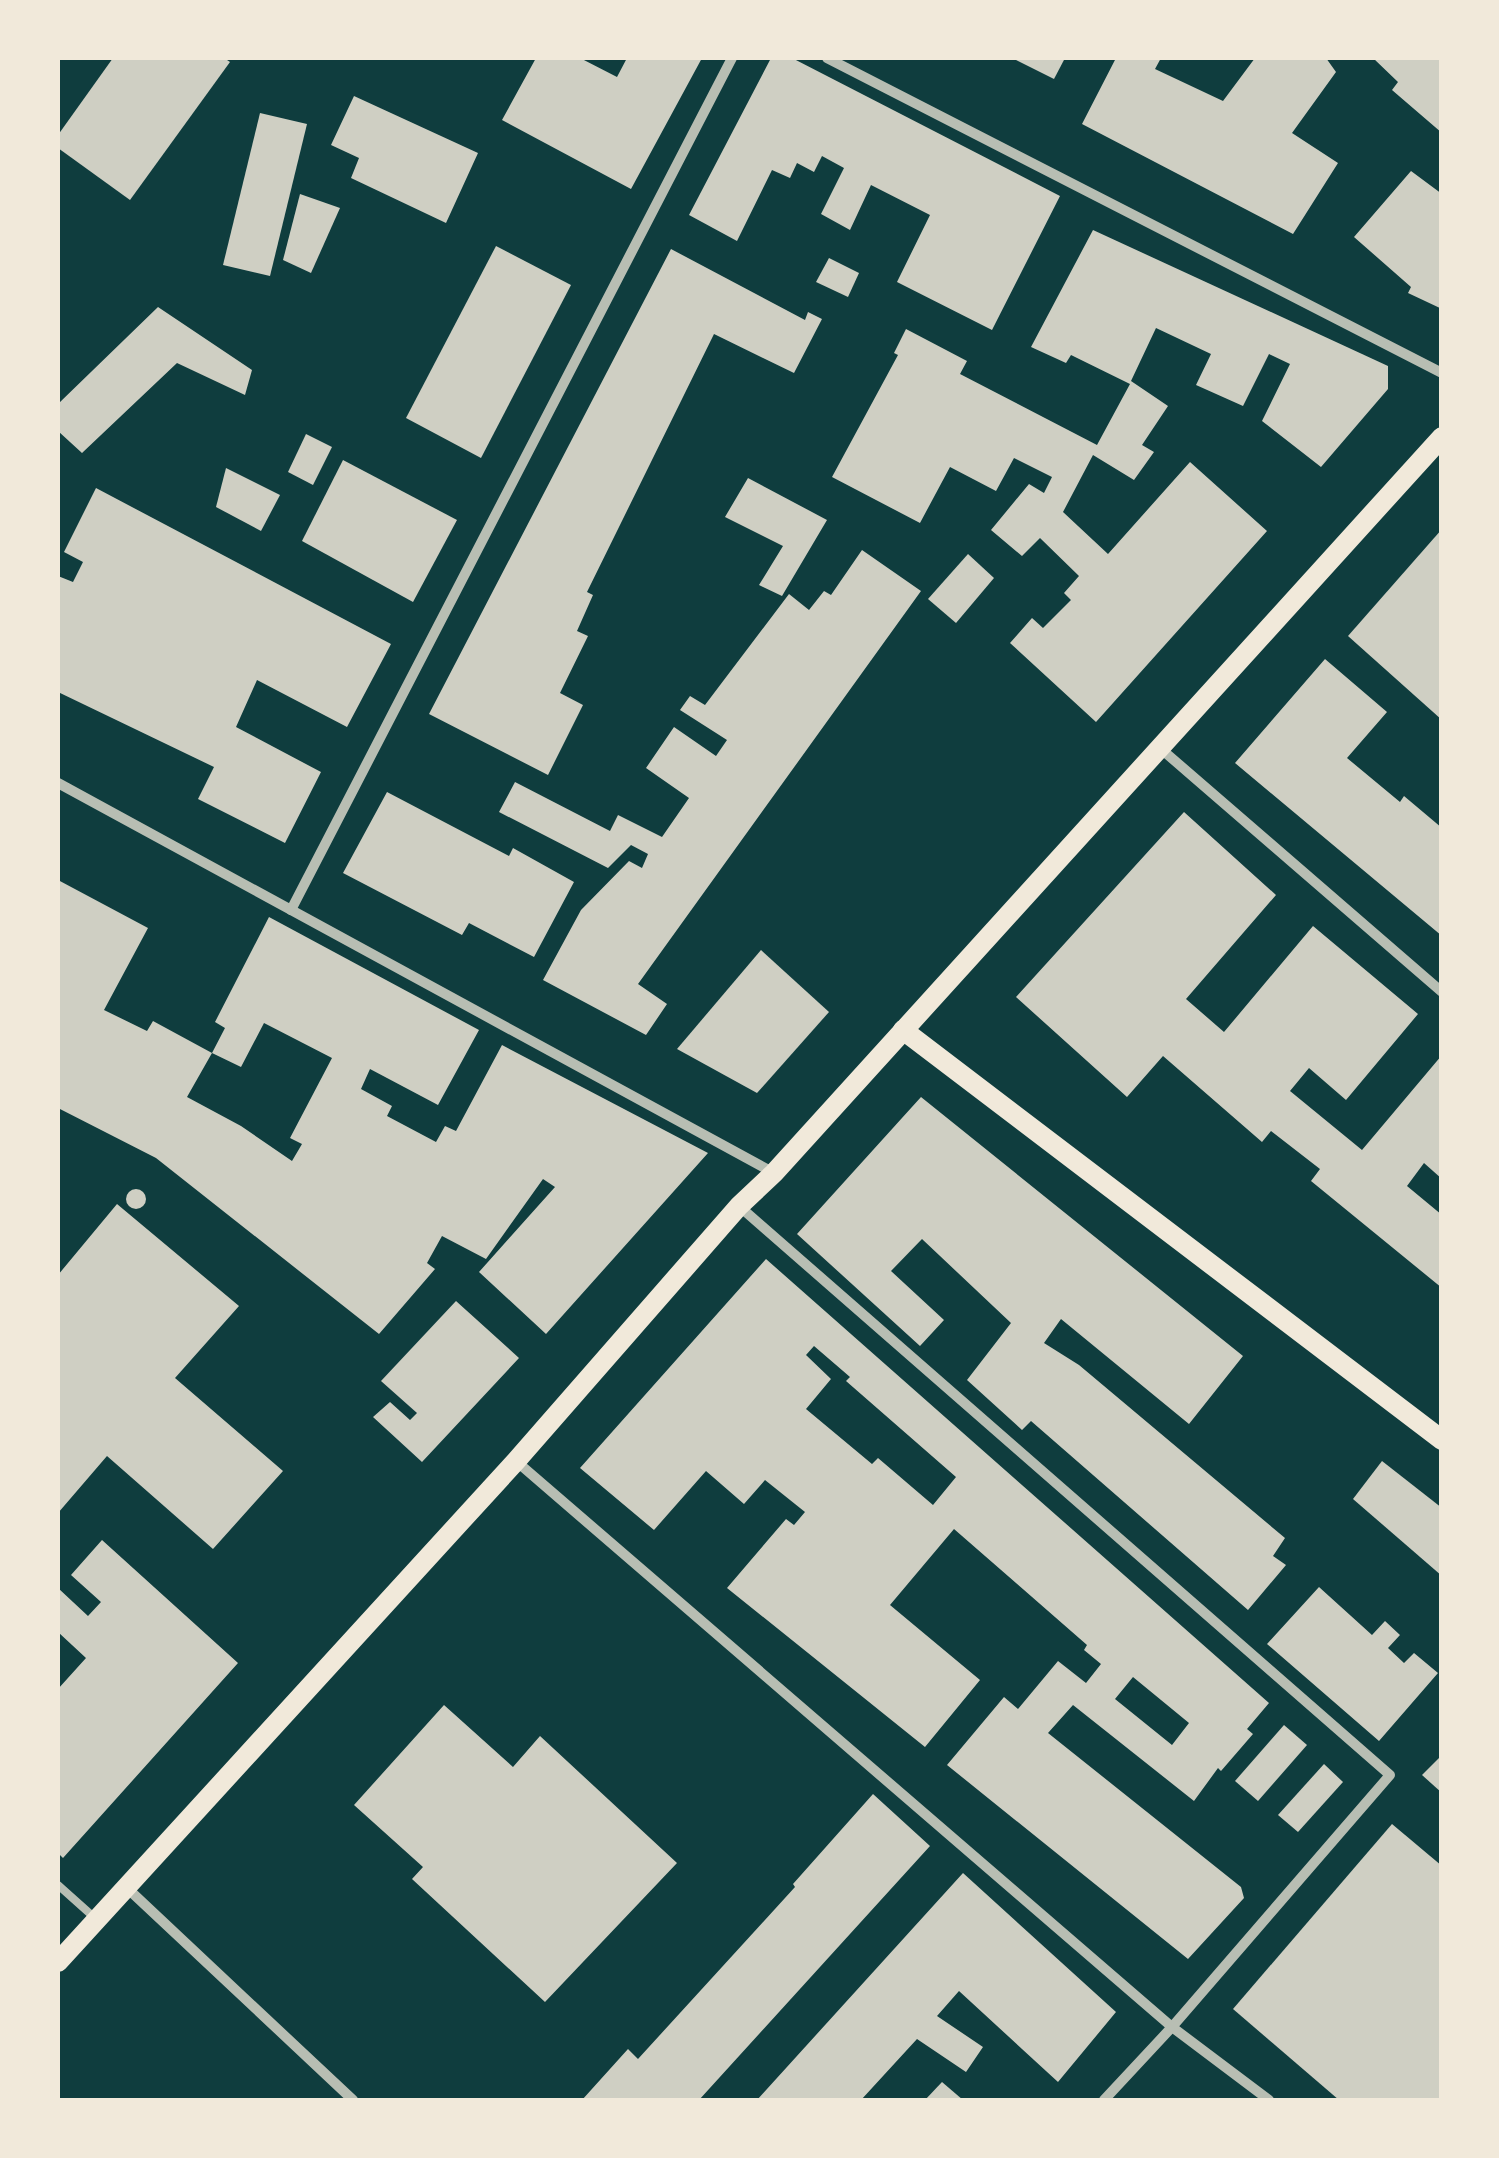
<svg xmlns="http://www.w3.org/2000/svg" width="1499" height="2158" font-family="Inter,sans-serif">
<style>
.building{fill:#cfcfc3;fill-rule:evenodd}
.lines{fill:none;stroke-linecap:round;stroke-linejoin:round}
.service{stroke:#b8beb3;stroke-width:8}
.minor{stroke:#b8beb3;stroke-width:10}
.secondary{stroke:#f1e9da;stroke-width:20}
</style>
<rect width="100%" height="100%" fill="#0f3d3e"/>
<!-- building -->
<g class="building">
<path d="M 113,58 L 224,58 L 230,62 L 130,200 L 58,148 L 58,135 Z"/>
<path d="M 536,58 L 580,58 L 617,77 L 627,58 L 702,58 L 631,189 L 502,120 Z"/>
<path d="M 771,58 L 792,58 L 1060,196 L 992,330 L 897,282 L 930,215 L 871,185 L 850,230 L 821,214 L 844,168 L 822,156 L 814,172 L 797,163 L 790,178 L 772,170 L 737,241 L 689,215 Z"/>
<path d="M 1012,58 L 1065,58 L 1054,79 Z"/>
<path d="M 1116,58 L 1161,58 L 1155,69 L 1223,101 L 1255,58 L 1326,58 L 1336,72 L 1292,133 L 1338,163 L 1293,234 L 1082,124 Z"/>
<path d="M 1373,58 L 1440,58 L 1442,59 L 1442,133 L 1392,90 L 1398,82 Z"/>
<path d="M 354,96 L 478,153 L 446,223 L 351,178 L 359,158 L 331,145 Z"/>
<path d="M 260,113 L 307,124 L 270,276 L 223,265 Z"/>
<path d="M 1411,171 L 1442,194 L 1442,309 L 1408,293 L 1411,287 L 1354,237 Z"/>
<path d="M 300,194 L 340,208 L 311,273 L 283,260 Z"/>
<path d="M 1093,230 L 1388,366 L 1388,389 L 1321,467 L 1262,421 L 1290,364 L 1269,354 L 1243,406 L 1196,385 L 1211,354 L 1156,328 L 1131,381 L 1168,406 L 1142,445 L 1154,452 L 1134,480 L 1093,455 L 1063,512 L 1108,554 L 1190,462 L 1267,531 L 1096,722 L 1010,643 L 1032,618 L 1043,628 L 1071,600 L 1064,593 L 1079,576 L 1040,538 L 1022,556 L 991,530 L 1029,484 L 1044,493 L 1052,477 L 1014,458 L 996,491 L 950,467 L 920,523 L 832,477 L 898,355 L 894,353 L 906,329 L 967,361 L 960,374 L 1097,445 L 1130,384 L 1071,355 L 1066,363 L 1031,347 Z"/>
<path d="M 496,246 L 571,285 L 481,458 L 406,418 Z"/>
<path d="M 671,249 L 805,320 L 808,312 L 822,319 L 794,373 L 714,334 L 587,592 L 593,595 L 577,631 L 588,636 L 560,693 L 583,705 L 548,775 L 429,714 Z"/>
<path d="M 829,258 L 859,273 L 848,297 L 816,282 Z"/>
<path d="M 158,307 L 252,370 L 245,395 L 177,363 L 82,453 L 58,431 L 58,404 Z"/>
<path d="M 306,434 L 332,447 L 313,485 L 288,472 Z"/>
<path d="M 343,460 L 457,520 L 413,602 L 302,541 Z"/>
<path d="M 226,468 L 280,495 L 261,531 L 216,507 Z"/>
<path d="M 748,478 L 827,520 L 782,596 L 759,585 L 783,546 L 725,517 Z"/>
<path d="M 96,488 L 391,644 L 347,727 L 257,680 L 236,727 L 321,772 L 285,843 L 198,799 L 214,767 L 58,692 L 58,576 L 73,582 L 83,562 L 64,552 Z"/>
<path d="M 1442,529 L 1442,720 L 1348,636 Z"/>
<path d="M 862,550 L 921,591 L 638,984 L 667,1004 L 646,1035 L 543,980 L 581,910 L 629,861 L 642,868 L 648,854 L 631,845 L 608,868 L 499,812 L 515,782 L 610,831 L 618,815 L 662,837 L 689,798 L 646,768 L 674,727 L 716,756 L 727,740 L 680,710 L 690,696 L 705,705 L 789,594 L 809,610 L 824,591 L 831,595 Z"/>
<path d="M 968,554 L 994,578 L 956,623 L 928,599 Z"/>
<path d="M 1325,659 L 1387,712 L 1347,758 L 1400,802 L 1404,796 L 1442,828 L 1442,936 L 1235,763 Z"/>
<path d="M 387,792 L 509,856 L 513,848 L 574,882 L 534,957 L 469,923 L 462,935 L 343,873 Z"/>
<path d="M 1184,812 L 1276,895 L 1186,999 L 1224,1032 L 1313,926 L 1418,1014 L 1346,1100 L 1309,1068 L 1290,1091 L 1362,1150 L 1442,1055 L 1442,1179 L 1424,1163 L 1407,1186 L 1442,1215 L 1442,1288 L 1311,1181 L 1320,1169 L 1271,1131 L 1262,1142 L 1163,1056 L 1127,1097 L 1016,997 Z"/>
<path d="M 58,880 L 148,928 L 104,1010 L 147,1031 L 153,1021 L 212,1053 L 187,1097 L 241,1126 L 292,1161 L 302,1144 L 290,1138 L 332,1058 L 264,1023 L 241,1067 L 212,1053 L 225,1028 L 215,1022 L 269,917 L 479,1030 L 438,1105 L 370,1069 L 361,1089 L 392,1106 L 387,1116 L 436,1142 L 445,1126 L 456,1131 L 502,1045 L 708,1153 L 546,1334 L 479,1272 L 555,1187 L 543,1179 L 486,1259 L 442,1236 L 427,1263 L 435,1269 L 379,1334 L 156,1158 L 58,1108 Z"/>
<path d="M 761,950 L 829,1012 L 757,1093 L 677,1049 Z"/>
<path d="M 921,1097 L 1243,1356 L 1189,1424 L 1061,1319 L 1044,1343 L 1079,1365 L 1285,1538 L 1273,1556 L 1286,1565 L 1248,1610 L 1031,1421 L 1022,1430 L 967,1380 L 1011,1323 L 922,1239 L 891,1271 L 944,1320 L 920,1346 L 797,1234 Z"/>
<circle cx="136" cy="1199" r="10"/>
<path d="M 117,1204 L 239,1306 L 175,1378 L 283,1471 L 213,1549 L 107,1456 L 58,1513 L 58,1275 Z"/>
<path d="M 766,1259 L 1269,1703 L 1247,1729 L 1253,1734 L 1221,1771 L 1218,1768 L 1194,1801 L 1073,1705 L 1048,1733 L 1241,1887 L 1244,1898 L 1188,1959 L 947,1765 L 1004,1697 L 1018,1709 L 1058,1661 L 1086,1683 L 1101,1664 L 1084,1650 L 1087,1645 L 954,1529 L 890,1605 L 980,1680 L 925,1747 L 727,1588 L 786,1519 L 794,1525 L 805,1512 L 765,1480 L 744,1504 L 706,1471 L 654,1530 L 580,1468 ZM 814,1346 L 850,1377 L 846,1381 L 956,1477 L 933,1505 L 878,1458 L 872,1464 L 806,1409 L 831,1379 L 806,1355 ZM 1133,1677 L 1189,1723 L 1172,1745 L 1115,1699 Z"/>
<path d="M 456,1301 L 519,1358 L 422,1462 L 373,1417 L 390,1402 L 410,1420 L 417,1413 L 381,1381 Z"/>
<path d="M 1382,1461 L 1442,1508 L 1442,1576 L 1353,1499 Z"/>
<path d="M 102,1540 L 238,1663 L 63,1858 L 58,1853 L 58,1689 L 86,1658 L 58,1632 L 58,1588 L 88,1616 L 101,1602 L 71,1575 Z"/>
<path d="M 1319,1587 L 1372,1635 L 1385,1621 L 1400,1635 L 1388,1648 L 1404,1663 L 1414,1653 L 1438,1673 L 1379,1741 L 1267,1644 Z"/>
<path d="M 444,1705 L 513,1767 L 540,1736 L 677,1863 L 545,2002 L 412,1879 L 423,1867 L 354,1805 Z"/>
<path d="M 1284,1725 L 1307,1745 L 1258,1801 L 1235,1781 Z"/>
<path d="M 1442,1755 L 1442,1793 L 1422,1775 Z"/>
<path d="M 1324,1764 L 1343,1782 L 1298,1832 L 1278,1815 Z"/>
<path d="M 873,1794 L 930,1846 L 699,2100 L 582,2100 L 628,2049 L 638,2059 L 795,1887 L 793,1884 Z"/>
<path d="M 1392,1824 L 1442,1866 L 1442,2100 L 1339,2100 L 1233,2009 Z"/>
<path d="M 963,1873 L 1116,2012 L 1058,2082 L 959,1991 L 937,2016 L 983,2047 L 966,2072 L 917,2039 L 861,2100 L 757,2100 Z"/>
<path d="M 942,2082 L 963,2100 L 925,2100 Z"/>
</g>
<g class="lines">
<!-- service -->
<path class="service" d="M 58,1885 L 96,1919"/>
<!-- minor -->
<g class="minor">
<path d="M 827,58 L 1442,373"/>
<path d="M 1160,748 L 1442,992"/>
<path d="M 58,783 L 774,1173"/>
<path d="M 291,910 L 732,58"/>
<path d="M 739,1206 L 1390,1775 L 1172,2027 L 1104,2100"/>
<path d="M 516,1461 L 1172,2027 L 1269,2100"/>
<path d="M 126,1887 L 353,2100"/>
</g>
<!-- secondary -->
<g class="secondary">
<path d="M 903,1030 L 1442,1440"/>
<path d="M 58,1962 L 516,1461 L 739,1206 L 774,1173 L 1442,437"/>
</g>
</g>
<!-- border -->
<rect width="1499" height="2158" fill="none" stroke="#f1e9da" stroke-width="120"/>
</svg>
